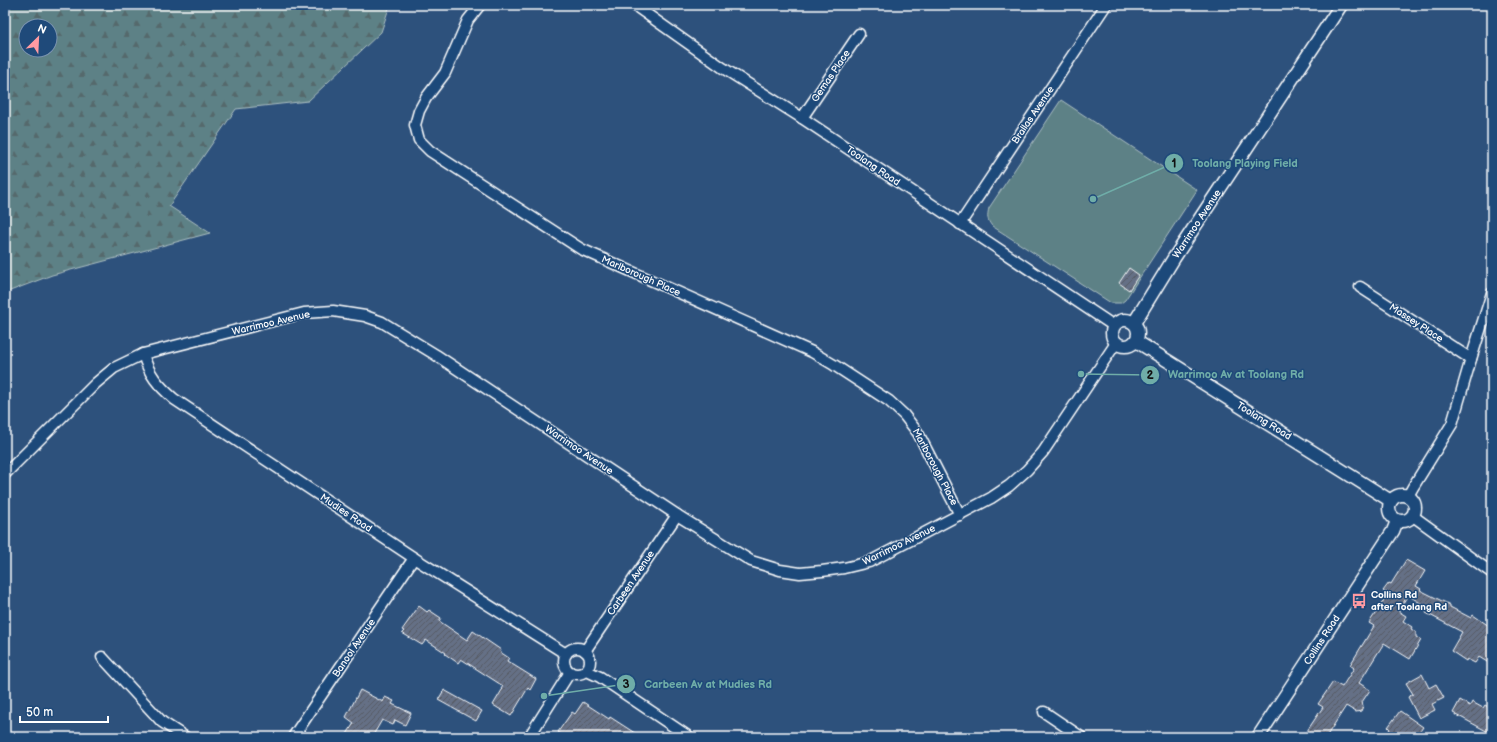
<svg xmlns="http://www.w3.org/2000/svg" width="1497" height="742" font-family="'Balsamiq Sans',sans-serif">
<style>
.forest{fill:url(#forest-firs);stroke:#aec0c2;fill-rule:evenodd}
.park{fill:#5d8186;stroke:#aec0c2}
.building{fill:url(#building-hatch);stroke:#fff}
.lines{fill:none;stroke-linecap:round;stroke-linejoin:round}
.minor-casing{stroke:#fff;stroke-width:13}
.tertiary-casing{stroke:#fff;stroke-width:15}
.minor{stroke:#1f4a7a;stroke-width:10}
.tertiary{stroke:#1f4a7a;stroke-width:12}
.labels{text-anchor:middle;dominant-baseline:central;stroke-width:3;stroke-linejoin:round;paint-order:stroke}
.street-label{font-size:10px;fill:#fff;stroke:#1f4a7a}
.poi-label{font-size:10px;font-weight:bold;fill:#fff;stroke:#1f4a7a;text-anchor:start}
.leader{fill:none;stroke:#6fada8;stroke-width:1.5}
.callout-dot{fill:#6fada8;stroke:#1f4a7a;stroke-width:1.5}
.mark-label{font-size:12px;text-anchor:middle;font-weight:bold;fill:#111}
.callout-label{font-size:11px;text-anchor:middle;font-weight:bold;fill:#6fada8;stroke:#1f4a7a;stroke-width:3;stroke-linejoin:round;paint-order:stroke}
</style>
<defs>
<pattern id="forest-firs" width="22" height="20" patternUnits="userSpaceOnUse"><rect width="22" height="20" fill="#5d8186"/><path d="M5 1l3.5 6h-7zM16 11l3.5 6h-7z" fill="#55696c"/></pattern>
<pattern id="building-hatch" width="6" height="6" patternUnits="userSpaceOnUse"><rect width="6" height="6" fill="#656f86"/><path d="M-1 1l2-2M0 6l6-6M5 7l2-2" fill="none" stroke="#565a63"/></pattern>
</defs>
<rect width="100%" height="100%" fill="#2d517c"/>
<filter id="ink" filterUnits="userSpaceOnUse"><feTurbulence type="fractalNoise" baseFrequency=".025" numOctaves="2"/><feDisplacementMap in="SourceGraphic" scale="8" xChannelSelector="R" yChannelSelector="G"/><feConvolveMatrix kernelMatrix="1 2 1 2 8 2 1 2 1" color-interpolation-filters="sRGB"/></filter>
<g filter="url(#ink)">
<!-- forest -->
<path class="forest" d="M 5,5 L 390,5 L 381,32 L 308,101 L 236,109 L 169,206 L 210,233 L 52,275 L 10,291 L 5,295 ZM 26,26 L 50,26 L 50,50 L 26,50 Z"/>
<!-- park -->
<path class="park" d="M 1061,100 L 1197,190 L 1125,300 L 1121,303 L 1111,303 L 992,226 C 987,220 987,216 989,208 Z"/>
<!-- building -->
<g class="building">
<path d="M 1129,268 L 1139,275 L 1129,290 L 1119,283 Z"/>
<path d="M 1406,560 L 1425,571 L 1416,586 L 1421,589 L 1420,590 L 1450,605 L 1450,607 L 1471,618 L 1473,615 L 1492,628 L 1492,665 L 1479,657 L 1475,663 L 1467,659 L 1466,661 L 1451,651 L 1462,632 L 1426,613 L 1428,608 L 1408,595 L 1398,611 L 1406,616 L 1403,621 L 1412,627 L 1411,629 L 1416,632 L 1416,637 L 1421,640 L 1410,659 L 1384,643 L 1359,683 L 1370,690 L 1362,702 L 1363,706 L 1361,711 L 1356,712 L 1346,706 L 1326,737 L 1303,737 L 1323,707 L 1318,704 L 1333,682 L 1342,687 L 1354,668 L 1350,665 L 1374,626 L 1369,623 L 1388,594 L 1383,591 L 1389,583 L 1391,584 Z"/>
<path d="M 419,606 L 427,612 L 429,610 L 441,618 L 439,621 L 467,640 L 473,631 L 501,650 L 500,652 L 509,658 L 507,661 L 536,679 L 530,690 L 528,688 L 511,716 L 493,705 L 502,690 L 501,689 L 503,686 L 461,659 L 458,663 L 445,654 L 446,653 L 426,640 L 422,645 L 402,633 L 404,631 L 402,630 Z"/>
<path d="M 1422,674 L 1429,688 L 1436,684 L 1444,698 L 1432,704 L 1435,710 L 1419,718 L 1408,697 L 1413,694 L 1406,683 Z"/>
<path d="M 360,690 L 383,702 L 385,697 L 394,701 L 392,704 L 411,713 L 405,725 L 395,720 L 393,725 L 382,720 L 372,737 L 352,737 L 347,734 L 354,723 L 346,717 Z"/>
<path d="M 444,690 L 482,711 L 476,721 L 438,700 Z"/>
<path d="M 1460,700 L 1470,706 L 1472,702 L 1483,708 L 1485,705 L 1492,709 L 1492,734 L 1453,713 Z"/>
<path d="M 583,702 L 609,719 L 610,717 L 641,737 L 565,737 L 558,732 L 572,712 L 575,714 Z"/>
<path d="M 1400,711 L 1423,727 L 1416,737 L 1385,737 L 1390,729 L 1388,727 Z"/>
</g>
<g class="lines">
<defs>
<g id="minor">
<path d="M 480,5 L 468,20 L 445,73 L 426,98 L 419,111 L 415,125 L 419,140 L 430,151 L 581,249 L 812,352 L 834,365 L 889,401 L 904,415 L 918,433 L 960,515"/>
<path d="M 634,5 L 723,68 L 802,118 L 1114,326"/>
<path d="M 802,118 L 859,34"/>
<path d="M 960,224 L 1106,5"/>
<path d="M 1360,287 L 1471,359"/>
<path d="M 143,354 C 149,375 158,385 174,399 L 414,558 L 566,654"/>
<path d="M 5,474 L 96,383 L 114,368 L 143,354 L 304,313 L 333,311 L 365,316 L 382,322 L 436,355 L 677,515 L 751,561 L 780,570 L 800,573 L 822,571 L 844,568 L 869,562 L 991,498 L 1009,486 L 1027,470 L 1043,452 L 1116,343"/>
<path d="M 1408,496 L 1413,487 L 1452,424 L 1471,359 L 1492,293"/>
<path d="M 1413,516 L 1492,573"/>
<circle cx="577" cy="661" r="13"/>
<path d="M 585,651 L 677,515"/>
<path d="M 102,657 L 162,722 L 185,737"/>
<path d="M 587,671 L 600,677 L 689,737"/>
<path d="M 1044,712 L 1081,737"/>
<path d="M 293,737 L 414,558"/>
<path d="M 529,737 L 570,672"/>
</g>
<g id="tertiary">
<circle cx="1125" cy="333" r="13"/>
<path d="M 1134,323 L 1174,258 L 1341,5"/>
<path d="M 1136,341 L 1391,501"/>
<circle cx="1402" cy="508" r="13"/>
<path d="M 1258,737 L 1393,531 L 1397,521"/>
</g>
</defs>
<!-- minor casing -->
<use href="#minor" class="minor-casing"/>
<!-- tertiary casing -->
<use href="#tertiary" class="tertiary-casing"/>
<!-- minor -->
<use href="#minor" class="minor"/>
<!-- tertiary -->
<use href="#tertiary" class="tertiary"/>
</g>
</g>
<!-- icons -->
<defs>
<symbol id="bus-bare" viewBox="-9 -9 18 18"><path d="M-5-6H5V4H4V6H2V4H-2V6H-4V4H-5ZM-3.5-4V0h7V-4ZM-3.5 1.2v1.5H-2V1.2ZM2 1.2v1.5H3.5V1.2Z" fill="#ff9aa2" stroke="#1f4a7a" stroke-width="2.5" paint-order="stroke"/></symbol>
</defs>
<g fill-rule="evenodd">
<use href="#bus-bare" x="1348" y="590" width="22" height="22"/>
</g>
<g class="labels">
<!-- street labels -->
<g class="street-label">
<text transform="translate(831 76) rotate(-56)">Gemas Place</text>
<text transform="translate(1033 115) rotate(-56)">Brallas Avenue</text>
<text transform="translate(873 166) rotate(34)">Toolang Road</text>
<text transform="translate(1197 224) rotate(-57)">Warrimoo Avenue</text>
<text transform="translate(641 276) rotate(24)">Marlborough Place</text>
<text transform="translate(271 323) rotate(-13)">Warrimoo Avenue</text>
<text transform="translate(1416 323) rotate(33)">Massey Place</text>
<text transform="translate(1264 421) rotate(32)">Toolang Road</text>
<text transform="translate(579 450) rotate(34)">Warrimoo Avenue</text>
<text transform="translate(935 467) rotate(62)">Marlborough Place</text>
<text transform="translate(346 513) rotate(34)">Mudies Road</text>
<text transform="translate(899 545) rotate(-26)">Warrimoo Avenue</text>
<text transform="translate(631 583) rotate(-56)">Carbeen Avenue</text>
<text transform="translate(1322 640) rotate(-57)">Collins Road</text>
<text transform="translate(354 648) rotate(-56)">Banool Avenue</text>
</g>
<!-- poi labels -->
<g class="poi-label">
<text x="1371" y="595">Collins Rd<tspan x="1371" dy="12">after Toolang Rd</tspan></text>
</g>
</g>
<!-- callouts -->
<path class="leader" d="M1093 199L1174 163M1081 374L1150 375M544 696L626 684"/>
<g class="callout-dot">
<circle cx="1093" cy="199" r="4"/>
<circle cx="1081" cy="374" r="4"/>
<circle cx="544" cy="696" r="4"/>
<circle cx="1174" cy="163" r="10"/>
<circle cx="1150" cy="375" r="10"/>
<circle cx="626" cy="684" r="10"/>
</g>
<g class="mark-label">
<text x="1174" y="167">1</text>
<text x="1150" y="379">2</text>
<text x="626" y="688">3</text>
</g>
<g class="callout-label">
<text x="1245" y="167">Toolang Playing Field</text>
<text x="1236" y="378">Warrimoo Av at Toolang Rd</text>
<text x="708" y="688">Carbeen Av at Mudies Rd</text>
</g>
<!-- margin -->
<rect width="1497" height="742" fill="none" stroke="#1f4a7a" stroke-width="20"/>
<rect x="10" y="10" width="1477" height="722" fill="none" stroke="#fff" stroke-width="1.5" filter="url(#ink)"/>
<!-- north arrow -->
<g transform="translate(38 38) rotate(24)"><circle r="19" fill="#1f4a7a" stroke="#7992af"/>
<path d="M0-3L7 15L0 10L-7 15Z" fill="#ff9aa2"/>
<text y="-6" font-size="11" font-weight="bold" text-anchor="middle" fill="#ffffff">N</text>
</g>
<!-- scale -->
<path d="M20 716v6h88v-6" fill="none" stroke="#ffffff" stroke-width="2"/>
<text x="26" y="716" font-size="12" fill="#ffffff" stroke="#1f4a7a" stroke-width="3" paint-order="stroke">50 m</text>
</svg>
